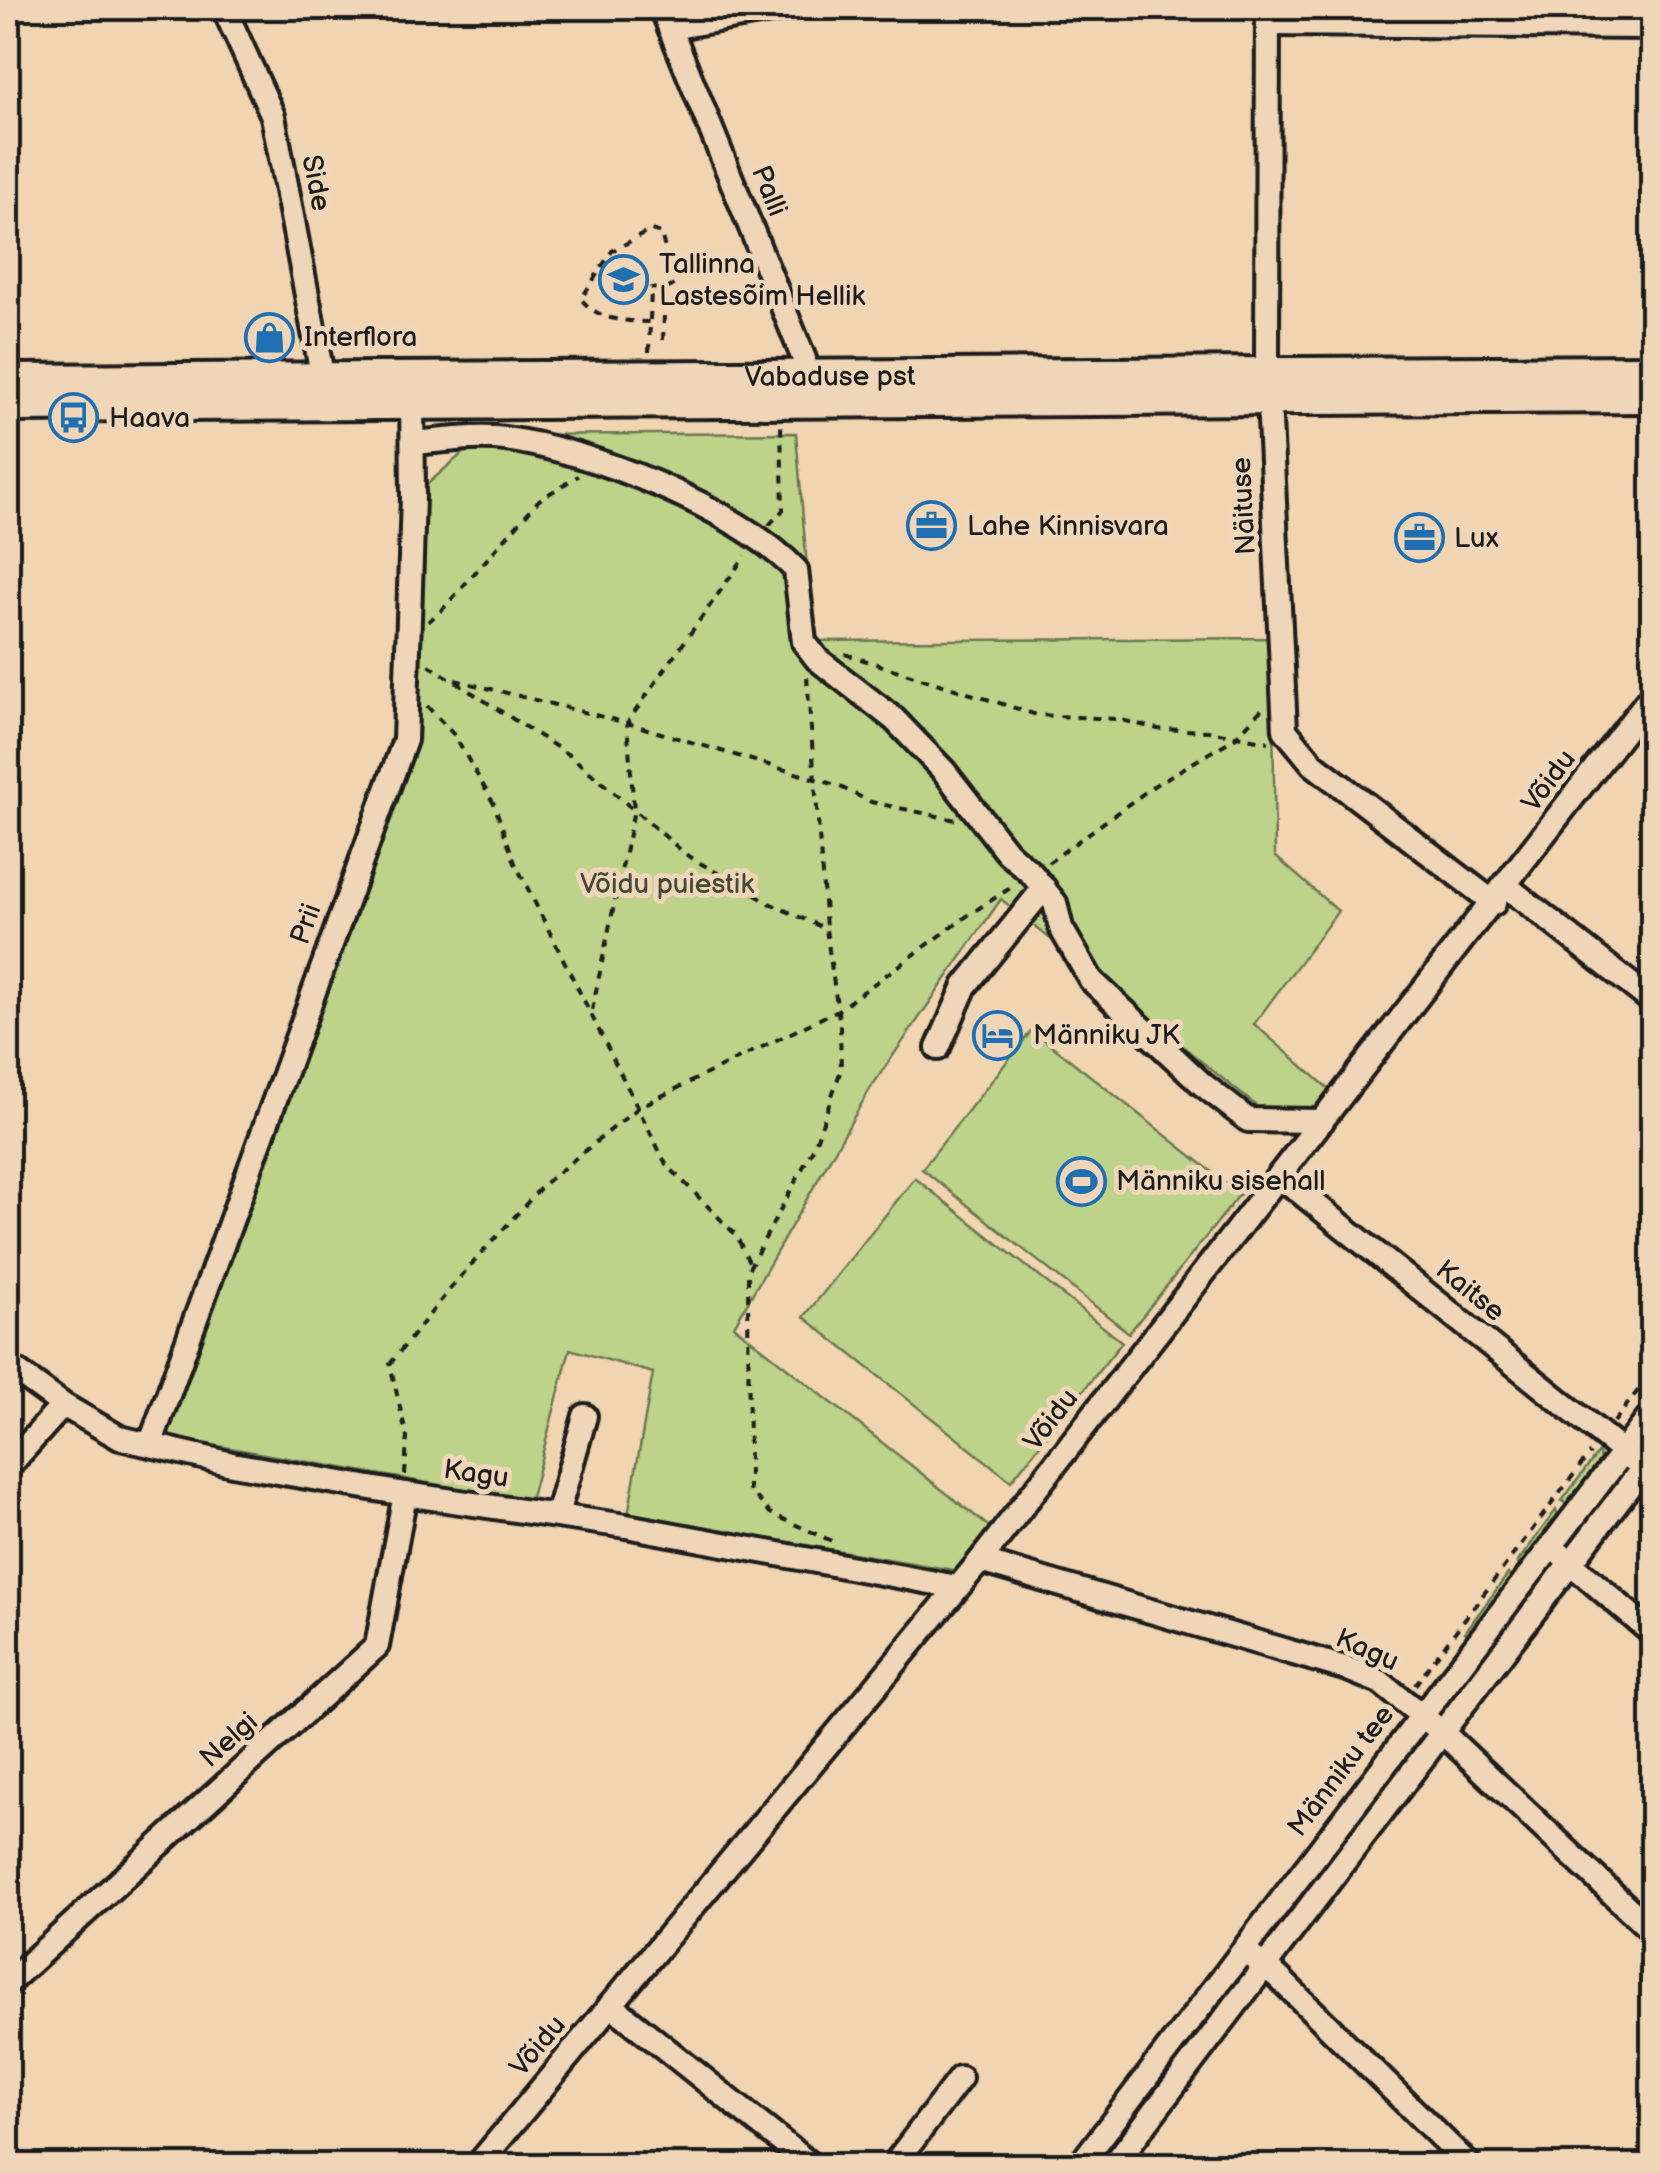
<svg xmlns="http://www.w3.org/2000/svg" width="1660" height="2173" font-family="'Balsamiq Sans',sans-serif">
<style>
.green{fill:#bdd389;stroke:#6c7852;stroke-width:2.5}
.lines{fill:none;stroke-linecap:round;stroke-linejoin:round}
.minor-casing{stroke:#1c1c1c;stroke-width:30}
.highway-casing{stroke:#1c1c1c;stroke-width:40}
.path{stroke:#1c1c1c;stroke-width:4;stroke-dasharray:8 8;stroke-linecap:butt}
.minor{stroke:#f0d6b8;stroke-width:22}
.highway{stroke:#f0d6b8;stroke-width:32}
.labels{text-anchor:middle;dominant-baseline:central;stroke-width:10;stroke-linejoin:round;paint-order:stroke}
.street-label{font-size:28px;fill:#1c1c1c;stroke:#f0d6b8}
.poi-label{font-size:28px;fill:#1c1c1c;stroke:#f0d6b8;text-anchor:start}
.park-label{font-size:28px;fill:#444a37;stroke:#f0d6b8}
</style>
<rect width="100%" height="100%" fill="#f1d4b2"/>
<filter id="ink" filterUnits="userSpaceOnUse"><feTurbulence type="fractalNoise" baseFrequency=".01" numOctaves="2"/><feDisplacementMap in="SourceGraphic" scale="20" xChannelSelector="R" yChannelSelector="G"/><feConvolveMatrix kernelMatrix="1 2 1 2 8 2 1 2 1" color-interpolation-filters="sRGB"/></filter>
<g filter="url(#ink)">
<!-- green -->
<g class="green">
<path d="M 796,433 L 813,641 L 1272,638 L 1275,856 L 1338,911 L 1254,1024 L 1329,1089 L 1292,1135 L 1001,899 L 870,1089 L 734,1326 L 992,1529 L 959,1571 L 628,1515 L 653,1373 L 570,1349 L 530,1501 L 168,1437 L 419,740 L 422,489 L 483,435 Z"/>
<path d="M 1032,1030 L 1240,1194 L 1129,1333 L 922,1169 Z"/>
<path d="M 915,1178 L 1122,1342 L 1011,1481 L 804,1317 Z"/>
<path d="M 1599,1451 L 1600,1462 L 1570,1503 L 1565,1503 L 1562,1501 Z"/>
<path d="M 1556,1510 L 1559,1518 L 1519,1565 L 1517,1563 Z"/>
<path d="M 1508,1574 L 1512,1578 L 1468,1634 L 1465,1632 Z"/>
</g>
<g class="lines">
<defs>
<g id="minor">
<path d="M 224,8 L 273,116 L 320,364 L 321,390"/>
<path d="M 662,8 L 804,359 L 807,388"/>
<path d="M 1268,8 L 1267,358 L 1285,730 L 1313,764 L 1494,903"/>
<path d="M 1268,24 L 1652,27"/>
<path d="M 670,28 L 789,8"/>
<path d="M 413,443 C 442,441 476,435 505,439 C 588,449 739,509 796,570 L 804,642 L 817,659 L 894,719 L 944,771 L 1007,852 L 1032,874 L 1055,903 L 1061,928 L 1091,980 L 1202,1084 L 1248,1120 L 1322,1121"/>
<path d="M 1506,886 L 1652,1001"/>
<path d="M 938,1048 L 965,986 L 1044,888"/>
<path d="M 1280,1176 L 1632,1459"/>
<path d="M 8,1365 L 63,1405 L 120,1438 L 232,1464 L 405,1494 L 626,1526 L 957,1587"/>
<path d="M 150,1445 L 405,740 L 413,497 L 412,392"/>
<path d="M 8,1467 L 63,1405"/>
<path d="M 557,1515 L 585,1416"/>
<path d="M 1560,1554 L 1652,1633"/>
<path d="M 980,1561 L 1348,1669 L 1380,1682 L 1442,1732 L 1652,1931"/>
<path d="M 1252,1957 L 1277,1976 L 1470,2166"/>
<path d="M 8,1983 L 377,1646 L 405,1494"/>
<path d="M 611,2005 L 812,2166"/>
<path d="M 477,2166 L 980,1561 L 1652,695"/>
<path d="M 893,2166 L 960,2078"/>
<path d="M 1079,2166 L 1652,1414"/>
<path d="M 1113,2166 L 1652,1456"/>
<path d="M 1652,2166 L 1652,2165"/>
</g>
<g id="highway">
<path id="s1" d="M 8,381 L 1652,372"/>
<path d="M 8,405 L 1652,396"/>
</g>
</defs>
<!-- minor casing -->
<use href="#minor" class="minor-casing"/>
<!-- highway casing -->
<use href="#highway" class="highway-casing"/>
<!-- path -->
<g class="path">
<path d="M 663,340 L 665,290"/>
<path d="M 649,352 L 651,288 L 665,290 L 674,285 L 661,233 L 651,230 L 612,251 L 581,299 C 599,321 623,321 650,322"/>
<path d="M 769,525 L 783,510 L 781,425"/>
<path d="M 428,622 L 443,609 L 539,500 L 578,476"/>
<path d="M 845,654 L 1037,715 L 1117,719 L 1158,729 L 1209,731 L 1268,742"/>
<path d="M 429,665 L 572,757 L 688,856 L 769,903 L 826,929 L 840,1026 L 841,1070 L 814,1147 L 748,1270 L 749,1489 L 770,1513 L 836,1543"/>
<path d="M 807,677 L 826,927"/>
<path d="M 455,680 L 627,723 L 836,785 L 871,802 L 956,820"/>
<path d="M 427,706 L 454,735 L 494,804 L 515,863 L 666,1164 L 736,1235 L 750,1264"/>
<path d="M 1048,863 L 1155,785 L 1235,738 L 1263,708"/>
<path d="M 592,1010 L 634,810 L 627,723 L 745,556"/>
<path d="M 1614,1422 L 1652,1372"/>
<path d="M 405,1475 L 407,1438 L 390,1364 L 455,1283 L 544,1184 L 639,1107 L 838,1010 L 970,914 L 1015,885"/>
<path d="M 1415,1685 L 1590,1453"/>
<path d="M 1313,1822 L 1391,1717"/>
</g>
<!-- minor -->
<use href="#minor" class="minor"/>
<!-- highway -->
<use href="#highway" class="highway"/>
</g>
</g>
<!-- icons -->
<defs>
<symbol id="school-ring" viewBox="-11 -11 22 22"><circle r="9.5" fill="#f0d6b8" stroke="#1f6fb2" stroke-width="1.5"/><path d="M0-5L7-2L0 1L-7-2ZM-4 1L0 2.5L4 1V4Q0 6-4 4Z" fill="#1f6fb2"/></symbol>
<symbol id="shop-ring" viewBox="-11 -11 22 22"><circle r="9.5" fill="#f0d6b8" stroke="#1f6fb2" stroke-width="1.5"/><path d="M-5-2.5h2.3a2.7 3.5 0 0 1 5.4 0H5L5.5 6h-11ZM-1.5-2.5h3a1.5 2.3 0 0 0-3 0Z" fill="#1f6fb2"/></symbol>
<symbol id="bus-ring" viewBox="-11 -11 22 22"><circle r="9.5" fill="#f0d6b8" stroke="#1f6fb2" stroke-width="1.5"/><path d="M-5-6H5V4H4V6H2V4H-2V6H-4V4H-5ZM-3.5-4V0h7V-4ZM-3.5 1.2v1.5H-2V1.2ZM2 1.2v1.5H3.5V1.2Z" fill="#1f6fb2"/></symbol>
<symbol id="office-ring" viewBox="-11 -11 22 22"><circle r="9.5" fill="#f0d6b8" stroke="#1f6fb2" stroke-width="1.5"/><path d="M-6-3h4V-5.5h4V-3h4V5H-6ZM-1-4.5V-3h2v-1.5ZM-6 0V1H6V0Z" fill="#1f6fb2"/></symbol>
<symbol id="hotel-ring" viewBox="-11 -11 22 22"><circle r="9.5" fill="#f0d6b8" stroke="#1f6fb2" stroke-width="1.5"/><path d="M-6-4.5h1.5V1H6V5H4.5V3h-9V5H-6ZM-4 0a1.8 1.8 0 1 1 3.6 0ZM.5 0V-2.5h3Q6-2.5 6 0Z" fill="#1f6fb2"/></symbol>
<symbol id="stadium-ring" viewBox="-11 -11 22 22"><circle r="9.5" fill="#f0d6b8" stroke="#1f6fb2" stroke-width="1.5"/><path d="M0-5a6.5 5 0 1 0 0 10a6.5 5 0 1 0 0-10ZM-3.5-1.8h7v3.6h-7Z" fill="#1f6fb2"/></symbol>
</defs>
<g fill-rule="evenodd">
<use href="#school-ring" x="596" y="252" width="55" height="55"/>
<use href="#shop-ring" x="242" y="310" width="55" height="55"/>
<use href="#bus-ring" x="46" y="390" width="55" height="55"/>
<use href="#office-ring" x="904" y="498" width="55" height="55"/>
<use href="#office-ring" x="1392" y="510" width="55" height="55"/>
<use href="#hotel-ring" x="970" y="1008" width="55" height="55"/>
<use href="#stadium-ring" x="1054" y="1154" width="55" height="55"/>
</g>
<g class="labels">
<!-- street labels -->
<g class="street-label">
<text transform="translate(316 183) rotate(79)">Side</text>
<text transform="translate(769 191) rotate(68)">Palli</text>
<text stroke="none"><textPath href="#s1" startOffset="822">Vabaduse pst</textPath></text>
<text transform="translate(1244 506) rotate(-93)">Näituse</text>
<text transform="translate(1549 781) rotate(-53)">Võidu</text>
<text transform="translate(306 924) rotate(-70)">Prii</text>
<text transform="translate(1470 1291) rotate(39)">Kaitse</text>
<text transform="translate(1051 1420) rotate(-52)">Võidu</text>
<text transform="translate(476 1474) rotate(8)">Kagu</text>
<text transform="translate(1367 1650) rotate(24)">Kagu</text>
<text transform="translate(229 1740) rotate(-42)">Nelgi</text>
<text transform="translate(1341 1771) rotate(-53)">Männiku tee</text>
<text transform="translate(538 2046) rotate(-50)">Võidu</text>
</g>
<!-- poi labels -->
<g class="poi-label">
<text x="659" y="264">Tallinna<tspan x="659" dy="32">Lastesõim Hellik</tspan></text>
<text x="304" y="337">Interflora</text>
<text x="109" y="418">Haava</text>
<text x="967" y="526">Lahe Kinnisvara</text>
<text x="1454" y="538">Lux</text>
<text x="1033" y="1035">Männiku JK</text>
<text x="1116" y="1181">Männiku sisehall</text>
</g>
<!-- park labels -->
<g class="park-label">
<text x="667" y="884">Võidu puiestik</text>
</g>
</g>
<!-- margin -->
<rect width="1660" height="2173" fill="none" stroke="#f0d6b8" stroke-width="40"/>
<rect x="20" y="20" width="1620" height="2133" fill="none" stroke="#1c1c1c" stroke-width="4" filter="url(#ink)"/>
</svg>
